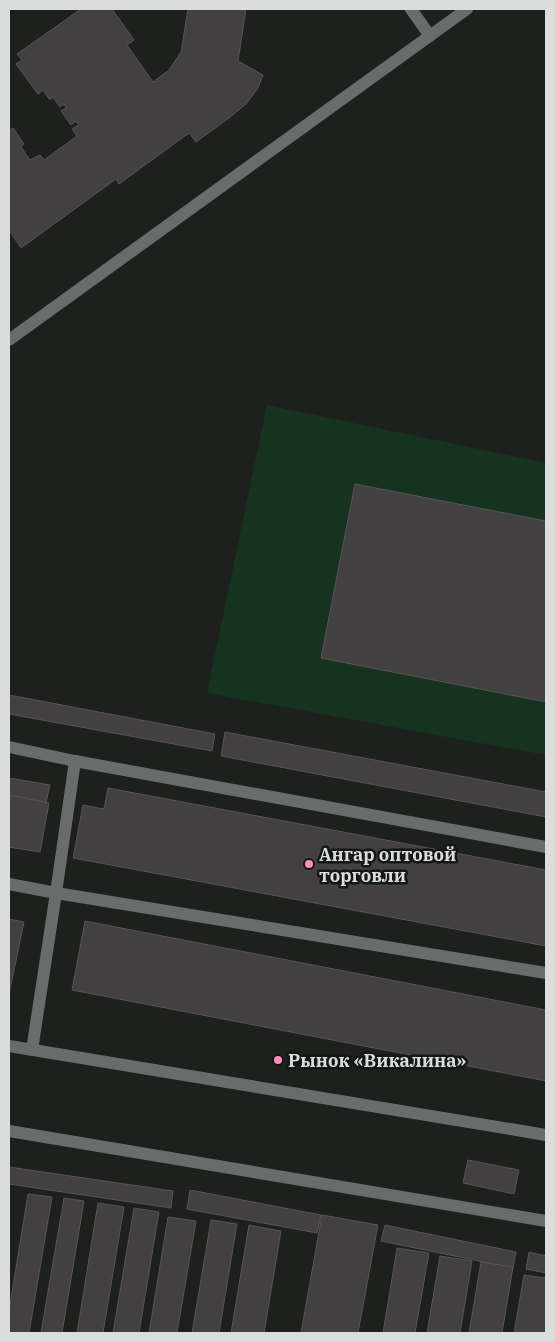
<svg xmlns="http://www.w3.org/2000/svg" width="555" height="1342" font-family="'IBM Plex Serif',serif">
<style>
.green{fill:#163320}
.building{fill:#434041;stroke:#575455}
.lines{fill:none;stroke-linecap:round;stroke-linejoin:round}
.minor{stroke:#6a6b6b;stroke-width:12}
.poi-dot{fill:#fe8ebd;stroke:#151715;stroke-width:2}
.labels{text-anchor:middle;dominant-baseline:central;stroke-width:5;stroke-linejoin:round;paint-order:stroke}
.poi-label{font-size:18px;font-weight:bold;fill:#dbdddc;stroke:#151715;text-anchor:start}
</style>
<rect width="100%" height="100%" fill="#1e201e"/>
<!-- green -->
<path class="green" d="M 267,405 L 546,463 L 546,755 L 207,693 Z"/>
<!-- building -->
<g class="building">
<path d="M 81,9 L 112,9 L 134,40 L 127,45 L 153,82 L 169,70 L 181,52 L 188,9 L 246,9 L 238,61 L 263,75 L 258,88 L 246,104 L 229,118 L 196,142 L 189,133 L 119,184 L 116,179 L 21,248 L 9,230 L 9,130 L 13,128 L 24,144 L 21,147 L 30,160 L 40,155 L 44,160 L 77,136 L 72,129 L 79,125 L 76,121 L 71,125 L 61,111 L 66,108 L 64,104 L 60,107 L 53,97 L 50,100 L 43,90 L 38,94 L 16,64 L 22,60 L 17,54 Z"/>
<path d="M 355,484 L 546,521 L 546,702 L 321,658 Z"/>
<path d="M 9,695 L 215,734 L 212,751 L 9,714 Z"/>
<path d="M 225,732 L 546,792 L 546,817 L 221,756 Z"/>
<path d="M 9,778 L 50,785 L 46,803 L 9,796 Z"/>
<path d="M 108,788 L 546,870 L 546,946 L 73,858 L 83,805 L 104,809 Z"/>
<path d="M 9,795 L 49,803 L 40,852 L 9,847 Z"/>
<path d="M 9,919 L 24,922 L 9,994 Z"/>
<path d="M 85,921 L 546,1010 L 546,1081 L 72,990 Z"/>
<path d="M 468,1160 L 519,1170 L 514,1194 L 463,1183 Z"/>
<path d="M 9,1167 L 173,1191 L 171,1208 L 9,1184 Z"/>
<path d="M 190,1190 L 321,1215 L 317,1233 L 187,1209 Z"/>
<path d="M 28,1194 L 52,1197 L 29,1333 L 9,1333 L 9,1311 Z"/>
<path d="M 64,1198 L 84,1201 L 62,1333 L 41,1333 Z"/>
<path d="M 98,1203 L 124,1207 L 103,1333 L 77,1333 Z"/>
<path d="M 134,1208 L 159,1212 L 139,1333 L 113,1333 Z"/>
<path d="M 322,1215 L 378,1225 L 358,1333 L 301,1333 Z"/>
<path d="M 168,1217 L 196,1221 L 177,1333 L 149,1333 Z"/>
<path d="M 211,1220 L 237,1224 L 219,1333 L 192,1333 Z"/>
<path d="M 249,1225 L 281,1231 L 264,1333 L 231,1333 Z"/>
<path d="M 385,1225 L 516,1252 L 513,1268 L 381,1241 Z"/>
<path d="M 397,1248 L 429,1253 L 415,1333 L 383,1333 Z"/>
<path d="M 529,1252 L 546,1256 L 546,1273 L 526,1269 Z"/>
<path d="M 440,1256 L 472,1261 L 460,1333 L 427,1333 Z"/>
<path d="M 481,1262 L 513,1267 L 502,1333 L 469,1333 Z"/>
<path d="M 524,1275 L 546,1278 L 546,1333 L 514,1333 Z"/>
</g>
<g class="lines">
<!-- minor -->
<g class="minor">
<path d="M 411,9 L 430,36"/>
<path d="M 9,340 L 467,9"/>
<path d="M 9,747 L 75,761 L 546,847"/>
<path d="M 9,884 L 56,893 L 75,761"/>
<path d="M 9,1046 L 546,1135"/>
<path d="M 32,1050 L 56,893 L 546,973"/>
<path d="M 9,1131 L 546,1221"/>
</g>
</g>
<!-- markers -->
<g class="poi-dot">
<circle cx="309" cy="864" r="5"/>
<circle cx="278" cy="1060" r="5"/>
</g>
<g class="labels">
<!-- poi labels -->
<g class="poi-label">
<text x="319" y="854">Ангар оптовой<tspan x="319" dy="21">торговли</tspan></text>
<text x="288" y="1060">Рынок «Викалина»</text>
</g>
</g>
<!-- border -->
<rect width="555" height="1342" fill="none" stroke="#dbdddc" stroke-width="20"/>
</svg>
